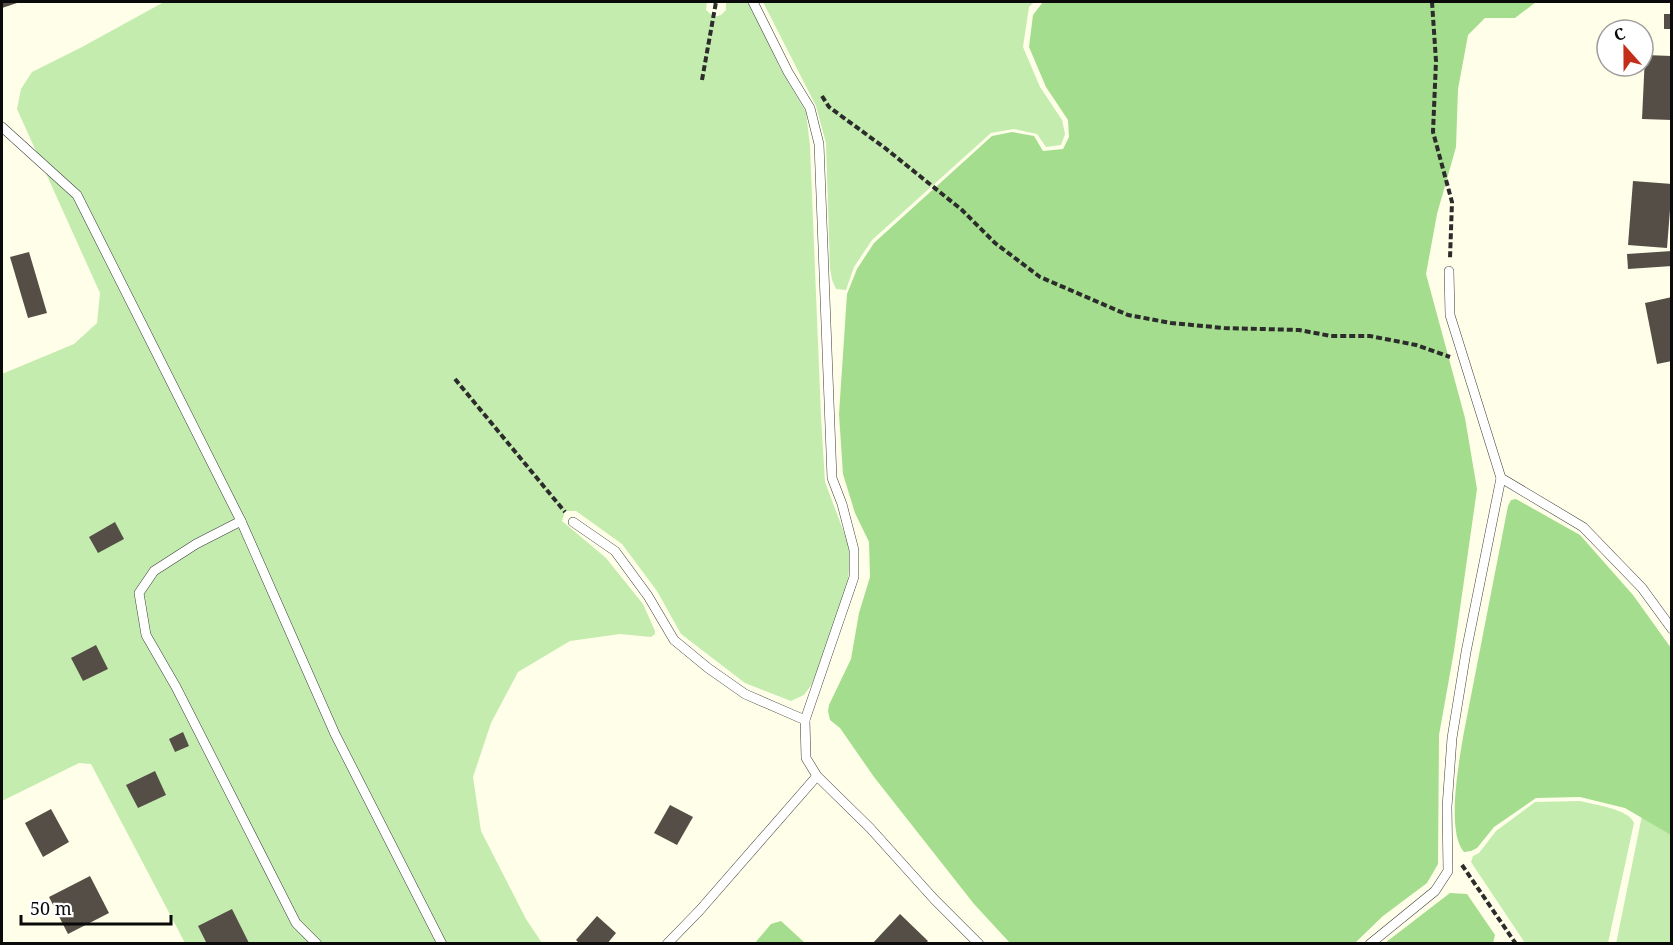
<svg xmlns="http://www.w3.org/2000/svg" width="1673" height="945" font-family="'Noto Serif',serif">
<style>
.green{fill:#c4ecaf}
.forest{fill:#a4dd8d}
.building{fill:#544e46}
.lines{fill:none;stroke-linecap:round;stroke-linejoin:round}
.service-casing{stroke:#3d3d3d;stroke-width:10}
.path{stroke:#2c2c2c;stroke-width:4;stroke-dasharray:6 3;stroke-linecap:butt}
.service{stroke:#fff;stroke-width:9}
</style>
<rect width="100%" height="100%" fill="#fffee8"/>
<!-- green -->
<g class="green">
<path d="M 164,2 L 707,2 L 706,10 L 714,17 L 721,15 L 726,10 L 726,2 L 749,2 L 780,68 L 806,112 L 810,146 L 821,417 L 825,482 L 851,551 L 848,580 L 841,607 L 826,650 L 812,684 L 804,695 L 791,701 L 745,683 L 681,634 L 657,591 L 622,544 L 576,511 L 565,511 L 562,521 L 606,558 L 643,604 L 655,631 L 655,634 L 651,637 L 620,634 L 570,641 L 518,672 L 491,723 L 473,777 L 481,831 L 526,919 L 542,943 L 185,943 L 91,764 L 79,763 L 2,801 L 2,374 L 74,344 L 97,323 L 100,293 L 17,109 L 21,89 L 32,72 L 82,47 Z"/>
<path d="M 763,2 L 1034,2 L 1029,7 L 1023,47 L 1040,87 L 1062,120 L 1065,134 L 1061,145 L 1046,147 L 1037,134 L 1014,129 L 991,133 L 872,240 L 854,267 L 846,290 L 836,289 L 832,280 L 830,268 L 826,143 L 816,106 Z"/>
<path d="M 1646,796 L 1671,801 L 1671,943 L 1616,944 Z"/>
<path d="M 1580,801 C 1595,805 1629,809 1634,823 L 1608,943 L 1525,943 L 1471,862 L 1473,856 L 1479,853 L 1496,831 L 1535,802 Z"/>
</g>
<!-- forest -->
<g class="forest">
<path d="M 1043,2 L 1536,2 L 1515,18 L 1485,18 L 1468,35 L 1458,89 L 1456,147 L 1437,214 L 1426,274 L 1465,418 L 1477,489 L 1454,651 L 1439,735 L 1438,864 L 1427,883 L 1383,916 L 1355,943 L 1010,943 L 974,904 L 874,777 L 840,728 L 830,720 L 828,711 L 829,705 L 851,659 L 859,613 L 870,577 L 869,542 L 855,513 L 843,474 L 839,414 L 847,294 L 857,269 L 874,243 L 992,136 L 1012,132 L 1034,136 L 1043,151 L 1063,149 L 1069,137 L 1068,120 L 1046,87 L 1029,47 L 1033,15 Z"/>
<path d="M 1516,499 L 1580,535 L 1633,595 L 1671,648 L 1671,835 L 1625,808 L 1580,797 L 1536,798 L 1494,827 L 1477,848 L 1471,851 L 1464,852 C 1446,832 1459,763 1463,737 L 1508,506 L 1511,500 Z"/>
<path d="M 1450,893 L 1467,894 L 1495,935 L 1493,943 L 1385,943 Z"/>
<path d="M 781,921 L 805,943 L 755,943 L 771,924 Z"/>
</g>
<!-- building -->
<g class="building">
<path d="M 2,2 L 20,2 L 2,8 Z"/>
<rect x="1664" y="14" width="8" height="15"/>
<path d="M 1645,55 L 1672,56 L 1672,120 L 1642,119 Z"/>
<path d="M 1633,181 L 1672,184 L 1667,248 L 1628,245 Z"/>
<path d="M 1672,251 L 1672,266 L 1628,269 L 1627,254 Z"/>
<path d="M 29,252 L 47,313 L 28,318 L 10,257 Z"/>
<path d="M 1672,297 L 1672,361 L 1657,364 L 1645,303 Z"/>
<path d="M 115,522 L 124,539 L 98,553 L 89,537 Z"/>
<path d="M 96,645 L 108,669 L 83,681 L 71,658 Z"/>
<path d="M 183,732 L 189,746 L 175,752 L 169,739 Z"/>
<path d="M 155,771 L 166,795 L 138,808 L 126,785 Z"/>
<path d="M 670,805 L 693,817 L 677,845 L 654,833 Z"/>
<path d="M 51,809 L 69,842 L 43,857 L 25,823 Z"/>
<path d="M 90,876 L 109,913 L 68,934 L 49,897 Z"/>
<path d="M 232,909 L 249,943 L 207,944 L 198,926 Z"/>
<path d="M 900,914 L 928,941 L 925,944 L 872,944 Z"/>
<path d="M 597,916 L 616,933 L 607,944 L 580,944 L 576,940 Z"/>
</g>
<g class="lines">
<defs>
<g id="service">
<path d="M 753,2 L 788,72 L 810,108 L 819,144 L 832,478 L 842,504 L 854,550 L 854,577 L 805,720 L 806,758 L 817,776 L 870,828 L 934,899 L 979,944"/>
<path d="M 2,127 L 77,195 L 241,521 L 335,734 L 442,944"/>
<path d="M 1501,478 L 1583,527 L 1642,588 L 1672,629"/>
<path d="M 241,521 L 196,544 L 154,571 L 139,593 L 146,635 L 176,687 L 296,923 L 317,944"/>
<path d="M 573,522 L 615,551 L 648,596 L 674,640 L 708,668 L 745,694 L 805,720"/>
<path d="M 667,944 L 700,910 L 817,776"/>
<path d="M 1370,944 L 1435,891 L 1448,871 L 1447,807 L 1452,738 L 1466,652 L 1501,478 L 1450,315 L 1449,271"/>
</g>
</defs>
<!-- service casing -->
<use href="#service" class="service-casing"/>
<!-- path -->
<g class="path">
<path d="M 1432,2 L 1436,61 L 1433,132 L 1452,202 L 1450,258"/>
<path d="M 702,80 L 716,2"/>
<path d="M 822,96 L 829,107 L 885,148 L 962,210 L 995,243 L 1040,277 L 1128,315 L 1171,323 L 1224,328 L 1299,330 L 1331,336 L 1370,336 L 1416,345 L 1450,357"/>
<path d="M 455,379 L 565,512"/>
<path d="M 1462,865 L 1516,944"/>
</g>
<!-- service -->
<use href="#service" class="service"/>
</g>
<!-- border -->
<rect width="1673" height="945" fill="none" stroke="#0a0a0a" stroke-width="6"/>
<!-- north arrow -->
<g transform="translate(1625 48) rotate(339)"><circle r="28" fill="#ffffff" stroke="#9d9d9d" stroke-width="1.5"/>
<path d="M0-4.5L10 22L0 15L-10 22Z" fill="#c32e19"/>
<text y="-9" font-size="16" font-weight="bold" text-anchor="middle" fill="#0a0a0a">С</text>
</g>
<!-- scale -->
<path d="M21 915v9h150v-9" fill="none" stroke="#0a0a0a" stroke-width="3"/>
<text x="30" y="915" font-size="18" fill="#0a0a0a" stroke="#ffffff" stroke-width="4.5" paint-order="stroke">50 m</text>
</svg>
